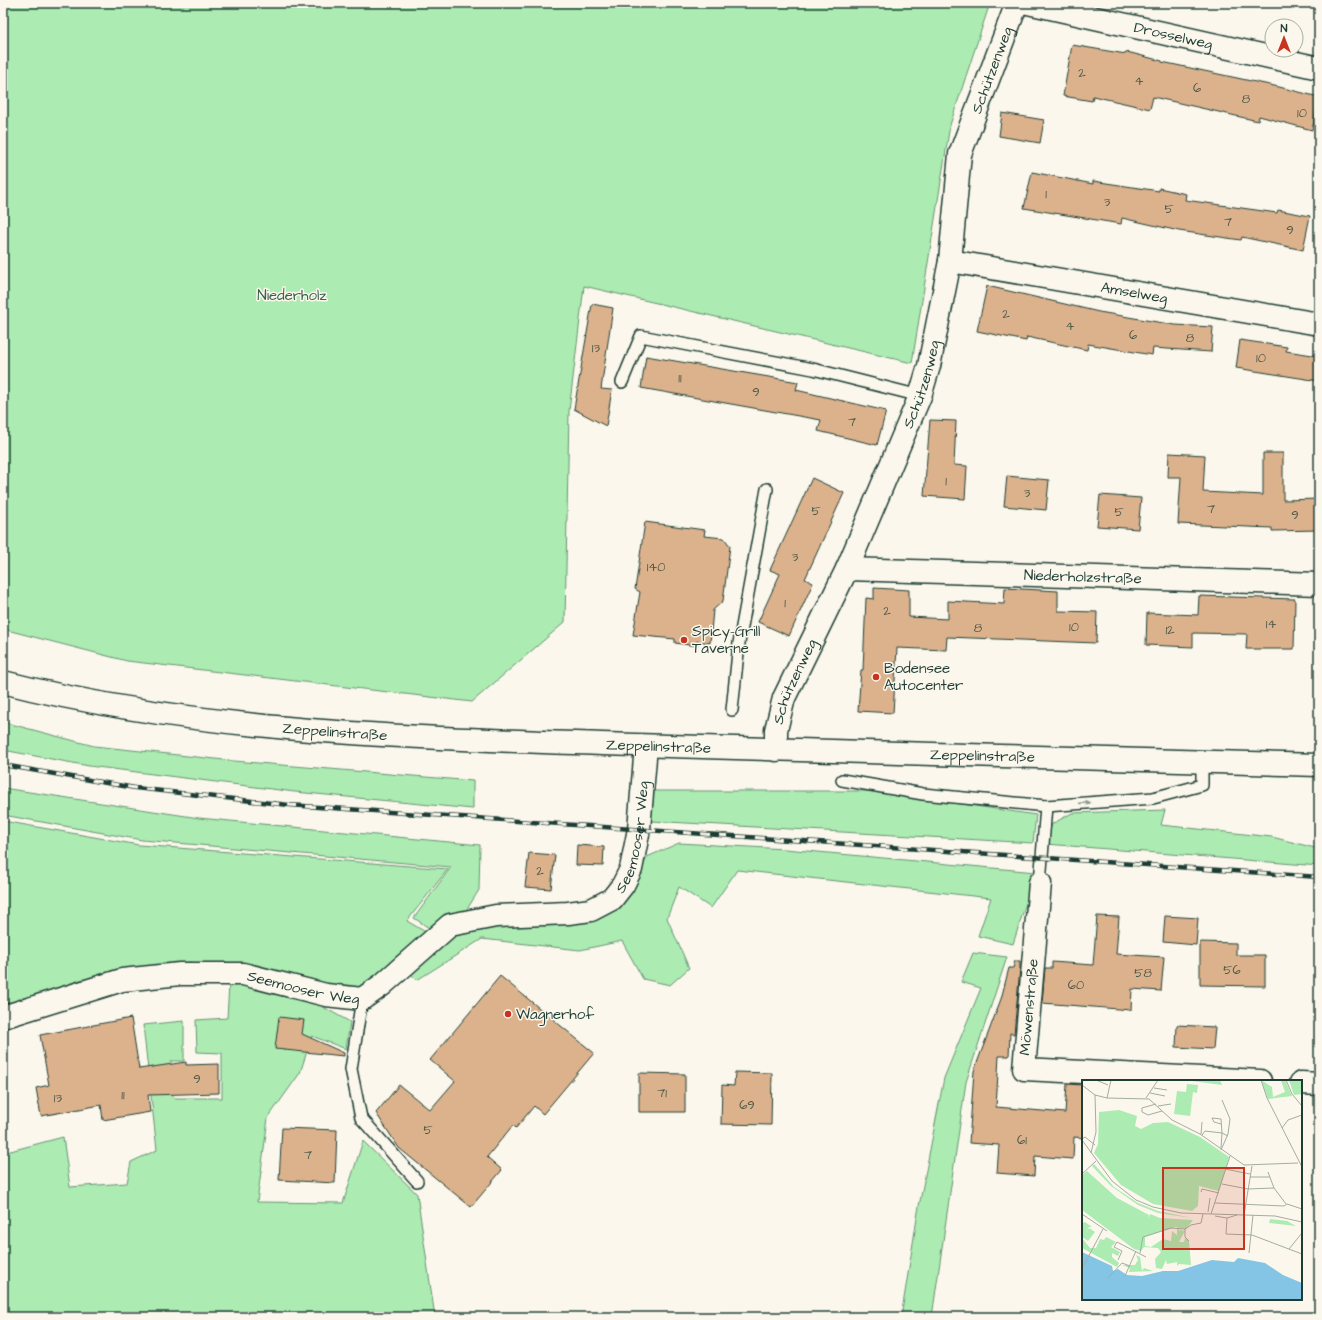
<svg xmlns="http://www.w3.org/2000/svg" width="1322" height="1320" font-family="'Architects Daughter',sans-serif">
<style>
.green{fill:#acebb2;stroke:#669473}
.building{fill:#dcb28d;stroke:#1f3d34}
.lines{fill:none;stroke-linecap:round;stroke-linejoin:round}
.lane-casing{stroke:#1f3d34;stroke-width:14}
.street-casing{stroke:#1f3d34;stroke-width:25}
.secondary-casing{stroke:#1f3d34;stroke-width:25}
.lane{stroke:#fbf7ec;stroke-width:11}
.street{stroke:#fbf7ec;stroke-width:22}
.secondary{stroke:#fbf7ec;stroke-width:22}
.rail-casing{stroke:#1f3d34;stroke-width:4.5}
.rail{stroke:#fbf7ec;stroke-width:3;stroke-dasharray:9;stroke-linecap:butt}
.oneway{fill:#8d9a90}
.poi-dot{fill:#c8321e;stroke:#fbf7ec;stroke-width:1.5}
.labels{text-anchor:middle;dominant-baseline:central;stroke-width:3;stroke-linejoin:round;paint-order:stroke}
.number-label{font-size:13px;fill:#4e5a4a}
.street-label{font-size:15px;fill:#1f3d34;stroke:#fbf7ec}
.park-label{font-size:15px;fill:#3b604d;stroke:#fbf7ec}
.poi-label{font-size:15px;fill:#1f3d34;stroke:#fbf7ec;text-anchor:start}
.inset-road{fill:none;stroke:#a3ada2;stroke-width:1}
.view{fill:#c8321e;fill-opacity:0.15;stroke:#c8321e;stroke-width:2}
.inset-edge{fill:none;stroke:#1f3d34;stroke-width:2}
</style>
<rect width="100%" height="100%" fill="#fbf7ec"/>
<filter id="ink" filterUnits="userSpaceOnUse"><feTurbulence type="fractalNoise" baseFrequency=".025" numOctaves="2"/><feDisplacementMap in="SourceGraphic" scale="8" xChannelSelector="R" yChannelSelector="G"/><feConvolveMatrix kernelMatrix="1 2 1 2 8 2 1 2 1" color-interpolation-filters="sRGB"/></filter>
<g filter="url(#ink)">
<!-- green -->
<g class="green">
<path d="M 3,3 L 990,3 L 950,125 L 912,363 L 584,286 L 569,411 L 565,622 L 472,702 L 127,661 L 3,629 Z"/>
<path d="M 3,722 L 94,746 L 234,761 L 473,781 L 473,809 L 295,792 L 89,766 L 3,750 Z"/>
<path d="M 3,788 L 199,818 L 480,845 L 479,890 L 464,914 L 432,930 L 414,918 L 451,867 L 142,840 L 3,815 Z"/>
<path d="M 654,791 L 875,791 L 1036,815 L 1033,843 L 651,821 Z"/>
<path d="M 1165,810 L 1161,825 L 1272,837 L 1319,849 L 1319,866 L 1046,844 L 1052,824 L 1072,813 Z"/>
<path d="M 3,821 L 139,845 L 448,869 L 407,921 L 429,934 L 368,988 L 334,988 L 190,962 L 80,980 L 3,1007 Z"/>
<path d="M 679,843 L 785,849 L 1036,872 L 1013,944 L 978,936 L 991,898 L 737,870 L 711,908 L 679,887 L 667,918 L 689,968 L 670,985 L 643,979 L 622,941 L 580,950 L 482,939 L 417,980 L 408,971 L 444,936 L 631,891 L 647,857 Z"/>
<path d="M 973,953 L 1007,957 L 966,1082 L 932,1317 L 901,1317 L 919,1206 L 944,1078 L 981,988 L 961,982 Z"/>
<path d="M 229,984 L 246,985 L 307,998 L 350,1022 L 346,1049 L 312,1036 L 300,1073 L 268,1118 L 257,1202 L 343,1203 L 363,1141 L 417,1194 L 435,1317 L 3,1317 L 3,1153 L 63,1137 L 70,1187 L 127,1183 L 131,1162 L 157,1150 L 143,1025 L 184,1021 L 184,1061 L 171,1061 L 173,1098 L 222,1098 L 222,1053 L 197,1052 L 196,1020 L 227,1018 Z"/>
</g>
<!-- building -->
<g class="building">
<path d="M 1072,45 L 1126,54 L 1127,52 L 1162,61 L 1162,62 L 1279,87 L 1319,97 L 1312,130 L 1259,116 L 1258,121 L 1153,97 L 1150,109 L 1093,96 L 1092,101 L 1063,96 Z"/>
<path d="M 1002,113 L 1044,120 L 1040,143 L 999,136 Z"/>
<path d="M 1032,172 L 1093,184 L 1093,181 L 1159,191 L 1159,188 L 1186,194 L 1185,200 L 1277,213 L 1278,210 L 1310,216 L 1303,250 L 1242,237 L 1241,240 L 1179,231 L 1122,218 L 1121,224 L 1024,208 Z"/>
<path d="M 987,286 L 1099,312 L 1175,325 L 1213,327 L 1211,352 L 1153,348 L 1152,355 L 1088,344 L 1087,350 L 1027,337 L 1026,341 L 977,331 Z"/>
<path d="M 592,304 L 613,308 L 601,389 L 612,390 L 606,426 L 574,409 Z"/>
<path d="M 1240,340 L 1287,347 L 1286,351 L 1319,356 L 1319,381 L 1236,368 Z"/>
<path d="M 646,356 L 798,382 L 796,390 L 886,411 L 877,445 L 818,431 L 821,420 L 641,388 Z"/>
<path d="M 930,420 L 956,421 L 954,465 L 967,466 L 965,499 L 924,496 Z"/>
<path d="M 1169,453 L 1205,455 L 1203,492 L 1263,495 L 1263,453 L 1283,453 L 1283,500 L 1319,499 L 1319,530 L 1272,531 L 1272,528 L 1178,524 L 1181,477 L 1168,477 Z"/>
<path d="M 1007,476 L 1049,480 L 1046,510 L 1004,506 Z"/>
<path d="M 812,478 L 844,493 L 805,579 L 813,583 L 789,636 L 758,622 L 780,574 L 770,570 Z"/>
<path d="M 1100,495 L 1141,498 L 1138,529 L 1097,526 Z"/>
<path d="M 645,522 L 705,530 L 704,536 L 724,538 L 730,546 L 723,601 L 713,610 L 710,643 L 697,641 L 697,646 L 675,643 L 675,639 L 633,635 L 640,592 L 635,589 Z"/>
<path d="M 874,588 L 909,590 L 909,617 L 948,619 L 948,601 L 1004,604 L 1005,588 L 1058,591 L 1058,611 L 1097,612 L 1096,643 L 947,637 L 946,650 L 897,648 L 893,713 L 858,711 L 861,670 L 863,670 L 866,598 L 874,599 Z"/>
<path d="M 1199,596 L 1295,599 L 1294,649 L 1246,649 L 1247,634 L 1193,633 L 1193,647 L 1146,645 L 1147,613 L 1198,615 Z"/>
<path d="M 577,845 L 604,847 L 603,866 L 576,865 Z"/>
<path d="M 529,853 L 555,855 L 551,889 L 525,887 Z"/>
<path d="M 1097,916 L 1119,917 L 1116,954 L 1164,957 L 1161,991 L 1132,989 L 1131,1010 L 1042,1003 L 1045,968 L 1052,968 L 1052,962 L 1093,965 Z"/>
<path d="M 1165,916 L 1198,918 L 1196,945 L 1163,942 Z"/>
<path d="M 1200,942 L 1236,943 L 1236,955 L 1265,955 L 1265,986 L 1200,985 Z"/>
<path d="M 1015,961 L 1020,961 L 1020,968 L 1014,1034 L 1010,1033 L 1009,1056 L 999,1056 L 996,1107 L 1065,1113 L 1067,1084 L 1083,1085 L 1083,1138 L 1074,1137 L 1073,1159 L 1035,1156 L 1034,1176 L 997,1173 L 999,1145 L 969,1143 L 974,1071 L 1001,999 L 1009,968 L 1013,968 Z"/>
<path d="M 500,976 L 594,1053 L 543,1114 L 534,1106 L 516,1128 L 513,1125 L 487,1157 L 502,1170 L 471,1207 L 399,1148 L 376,1113 L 399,1085 L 430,1110 L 455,1081 L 430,1060 Z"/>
<path d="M 279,1017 L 304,1020 L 302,1034 L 344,1053 L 344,1056 L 275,1049 Z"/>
<path d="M 131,1018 L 139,1069 L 186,1062 L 186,1065 L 219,1064 L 219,1093 L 148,1095 L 150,1112 L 103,1120 L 101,1105 L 41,1116 L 36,1088 L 49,1085 L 40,1035 Z"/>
<path d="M 1177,1025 L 1215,1027 L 1213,1049 L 1176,1047 Z"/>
<path d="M 735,1072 L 772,1073 L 771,1125 L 721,1124 L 722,1085 L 734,1086 Z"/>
<path d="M 639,1073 L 685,1074 L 685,1112 L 639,1112 Z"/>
<path d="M 282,1128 L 337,1130 L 335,1183 L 279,1180 Z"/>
</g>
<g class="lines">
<defs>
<g id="lane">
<path d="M 622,382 L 641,336 L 813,369 L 920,396"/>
<path d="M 732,710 L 739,643 L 767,489"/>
<path d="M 842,780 L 923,794 L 1046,806 L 1153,798 L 1202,785 L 1202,761"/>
<path d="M 1040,883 L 1046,806"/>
<path d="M 362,999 L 351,1069 L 361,1118 L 417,1181"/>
</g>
<g id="street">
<path id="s1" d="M 1028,3 L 1319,68"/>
<path id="s2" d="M 950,261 L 1319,324"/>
<path id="s3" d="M 847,569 L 1319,584"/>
<path id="s4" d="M 776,750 L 776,730 L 784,698 L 847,569 L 920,396 L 929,366 L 950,261 L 960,154 L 1017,3"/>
<path d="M 1040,883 L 1024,1069 L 1260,1081"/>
<path id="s5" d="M 3,1017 L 122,980 L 180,974 L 243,974 L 326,995 L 362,999 L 382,985 L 450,925 L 496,916 L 568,913 L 591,910 L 612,899 L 623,885 L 631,869 L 639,829 L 646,746"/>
<path d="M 1301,1083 L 1319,1084"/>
</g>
<g id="secondary">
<path id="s6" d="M 3,682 C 198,732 402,737 602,744 C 841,753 1080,757 1319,765"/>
</g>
</defs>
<!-- lane casing -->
<use href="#lane" class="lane-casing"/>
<!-- street casing -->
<use href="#street" class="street-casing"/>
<!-- secondary casing -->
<use href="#secondary" class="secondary-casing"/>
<!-- lane -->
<use href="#lane" class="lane"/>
<!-- street -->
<use href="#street" class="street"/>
<!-- secondary -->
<use href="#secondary" class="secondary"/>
<defs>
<path id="rail" d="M 3,765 L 135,788 L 289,805 L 1319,877"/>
</defs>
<!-- rail casing -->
<use href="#rail" class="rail-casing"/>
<!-- rail -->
<use href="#rail" class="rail"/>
</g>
<!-- one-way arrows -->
<defs><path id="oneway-solid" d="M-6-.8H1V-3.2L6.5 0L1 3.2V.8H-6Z"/></defs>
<use class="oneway" href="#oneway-solid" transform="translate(1085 803) rotate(-4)"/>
</g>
<!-- markers -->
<g class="poi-dot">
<circle cx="684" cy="640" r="4"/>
<circle cx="876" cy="677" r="4"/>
<circle cx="508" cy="1014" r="4"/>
</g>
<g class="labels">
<!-- number labels -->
<g class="number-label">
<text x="1082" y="73">2</text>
<text x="1139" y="81">4</text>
<text x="1197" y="88">6</text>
<text x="1246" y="99">8</text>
<text x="1302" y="113">10</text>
<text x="1046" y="194">1</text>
<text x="1107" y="202">3</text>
<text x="1169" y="209">5</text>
<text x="1228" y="222">7</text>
<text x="1290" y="230">9</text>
<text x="1006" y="314">2</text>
<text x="1070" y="326">4</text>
<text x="1133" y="335">6</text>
<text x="1190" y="338">8</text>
<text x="596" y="348">13</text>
<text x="1261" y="358">10</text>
<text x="680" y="378">11</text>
<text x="756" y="392">9</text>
<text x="852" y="422">7</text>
<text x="946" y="481">1</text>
<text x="1027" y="493">3</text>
<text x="1211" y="509">7</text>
<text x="816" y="511">5</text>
<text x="1119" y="512">5</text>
<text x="1295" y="515">9</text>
<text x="795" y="557">3</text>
<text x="656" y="567">140</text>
<text x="785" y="603">1</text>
<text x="887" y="611">2</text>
<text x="1271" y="624">14</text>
<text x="1074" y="627">10</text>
<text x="978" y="628">8</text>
<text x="1170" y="630">12</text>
<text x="540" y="871">2</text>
<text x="1232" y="970">56</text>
<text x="1143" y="973">58</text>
<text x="1076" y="985">60</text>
<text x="197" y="1079">9</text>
<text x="662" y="1093">71</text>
<text x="123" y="1095">11</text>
<text x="58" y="1098">13</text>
<text x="747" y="1105">69</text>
<text x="428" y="1130">5</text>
<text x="1022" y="1140">61</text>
<text x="308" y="1155">7</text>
</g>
<!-- street labels -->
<g class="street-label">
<text stroke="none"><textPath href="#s1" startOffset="149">Drosselweg</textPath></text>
<text stroke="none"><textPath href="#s4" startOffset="720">Schützenweg</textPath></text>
<text stroke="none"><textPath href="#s2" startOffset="187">Amselweg</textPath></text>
<text stroke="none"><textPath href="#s4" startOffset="396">Schützenweg</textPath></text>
<text stroke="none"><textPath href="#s3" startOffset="236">Niederholzstraße</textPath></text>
<text stroke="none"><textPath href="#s4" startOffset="72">Schützenweg</textPath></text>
<text stroke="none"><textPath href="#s6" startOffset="336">Zeppelinstraße</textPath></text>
<text stroke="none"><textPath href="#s6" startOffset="660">Zeppelinstraße</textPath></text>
<text stroke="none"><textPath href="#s6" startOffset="984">Zeppelinstraße</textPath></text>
<text stroke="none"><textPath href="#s5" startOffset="716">Seemooser Weg</textPath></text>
<text stroke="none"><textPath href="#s5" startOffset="308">Seemooser Weg</textPath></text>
<text transform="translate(1029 1007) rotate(-85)">Möwenstraße</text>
</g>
<!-- park labels -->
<g class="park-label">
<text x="292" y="295">Niederholz</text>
</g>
<!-- poi labels -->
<g class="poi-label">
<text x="692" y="631">Spicy-Grill<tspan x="692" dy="17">Taverne</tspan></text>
<text x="884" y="668">Bodensee<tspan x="884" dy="17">Autocenter</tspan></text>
<text x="516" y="1014">Wagnerhof</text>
</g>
</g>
<!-- overview -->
<g transform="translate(1082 1080)">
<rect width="220" height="220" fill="#fbf7ec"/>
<path d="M 102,0 L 138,0 L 140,5 ZM 179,0 L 190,7 L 191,17 L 203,12 L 199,0 L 203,0 L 210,16 L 186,19 ZM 207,0 L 220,0 L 220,14 L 212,15 ZM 105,4 L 116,5 L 115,13 L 111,12 L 108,36 L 92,34 L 95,11 L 104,12 ZM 37,30 L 55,36 L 53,46 L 59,49 L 71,43 L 86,42 L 118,57 L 147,77 L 137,111 L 117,106 L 116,126 L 110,131 L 71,124 L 39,105 L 12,73 L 16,64 L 17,32 ZM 12,84 L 32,107 L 56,123 L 76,131 L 110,138 L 76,133 L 56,125 L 29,106 L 10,86 ZM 5,91 L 35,118 L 67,135 L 66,140 L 68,134 L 78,138 L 111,140 L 104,149 L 93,147 L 63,157 L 63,166 L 69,167 L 81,159 L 89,161 L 90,151 L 95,155 L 95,149 L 103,151 L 97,162 L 102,162 L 103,158 L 107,161 L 109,185 L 97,184 L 95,186 L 95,182 L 85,184 L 84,180 L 80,189 L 74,188 L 73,179 L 79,172 L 76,168 L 62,167 L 59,171 L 52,169 L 0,130 L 0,95 ZM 188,139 L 205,141 L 214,146 L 187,143 ZM 3,142 L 10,147 L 7,147 L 4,152 L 7,148 L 13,152 L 6,161 L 0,157 L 0,143 ZM 24,157 L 34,162 L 29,167 L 38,172 L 36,176 L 30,173 L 30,177 L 37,183 L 35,187 L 0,168 L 0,158 L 8,168 L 14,168 L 18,159 L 22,160 ZM 54,175 L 58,177 L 60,191 L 62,188 L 71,191 L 47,192 L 48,188 L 40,185 L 53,185 L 56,180 Z" fill="#acebb2"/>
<path d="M 0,172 L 30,186 L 31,191 L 36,189 L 45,195 L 60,196 L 81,191 L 96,191 L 130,180 L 152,182 L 156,178 L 183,183 L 201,195 L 220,203 L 220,220 L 0,220 Z" fill="#84c5e5"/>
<path class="inset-road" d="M 14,0 L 26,5M 179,0 L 185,18 L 220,87M 204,0 L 210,14 L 220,26M 0,5 L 13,15 L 25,18 L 67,19 L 90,40 L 118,54 L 162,85 L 216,83M 72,8 L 85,10M 68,13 L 83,16M 25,18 L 29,0M 64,18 L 76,0M 74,24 L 60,28 L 60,32 L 66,35 L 80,31M 76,26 L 89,24M 139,44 L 132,42 L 130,38 L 139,39 L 140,53 L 146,56M 200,48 L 206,40 L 220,35M 119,54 L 120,42M 120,55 L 123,51 L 140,53 L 139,68M 0,59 L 3,57 L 13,65M 0,60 L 30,101 L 54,120 L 71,127 L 99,133 L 193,136 L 220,142M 139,70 L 146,54 L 148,39 L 140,20M 9,73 L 14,52 L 13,15M 143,89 L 168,94M 186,92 L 192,108 L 204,124M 0,94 L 14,81M 168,97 L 188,97M 140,104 L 166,109 L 192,108M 119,112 L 120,109 L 137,113M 133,123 L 202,126 L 205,124 L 220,129M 126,132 L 128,118M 0,134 L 25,151M 129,134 L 148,76M 162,135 L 170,86M 133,136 L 145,138 L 155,135M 145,138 L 144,154 L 170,155 L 220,174M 103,149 L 109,145 L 119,143 L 121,134M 103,149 L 103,157 L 107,161M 207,169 L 220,153M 58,173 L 61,157 L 89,148 L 103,149M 167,173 L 171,135M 36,180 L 40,171 L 32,167 L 35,162 L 64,177M 2,185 L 21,149M 43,196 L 54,171M 26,198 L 40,183 L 48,186"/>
<path class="view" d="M 81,88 L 162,88 L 162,169 L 81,169 Z"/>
<rect width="220" height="220" class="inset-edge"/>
</g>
<!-- margin -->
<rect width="1322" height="1320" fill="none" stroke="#fbf7ec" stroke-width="16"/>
<rect x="8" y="8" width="1306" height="1304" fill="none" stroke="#1f3d34" stroke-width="1.5" filter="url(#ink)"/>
<!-- north arrow -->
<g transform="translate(1284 38)"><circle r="19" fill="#fbf7ec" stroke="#a3ada2"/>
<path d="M0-3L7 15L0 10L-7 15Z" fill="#c8321e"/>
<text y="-6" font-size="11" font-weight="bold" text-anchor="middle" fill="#1f3d34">N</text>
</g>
</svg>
